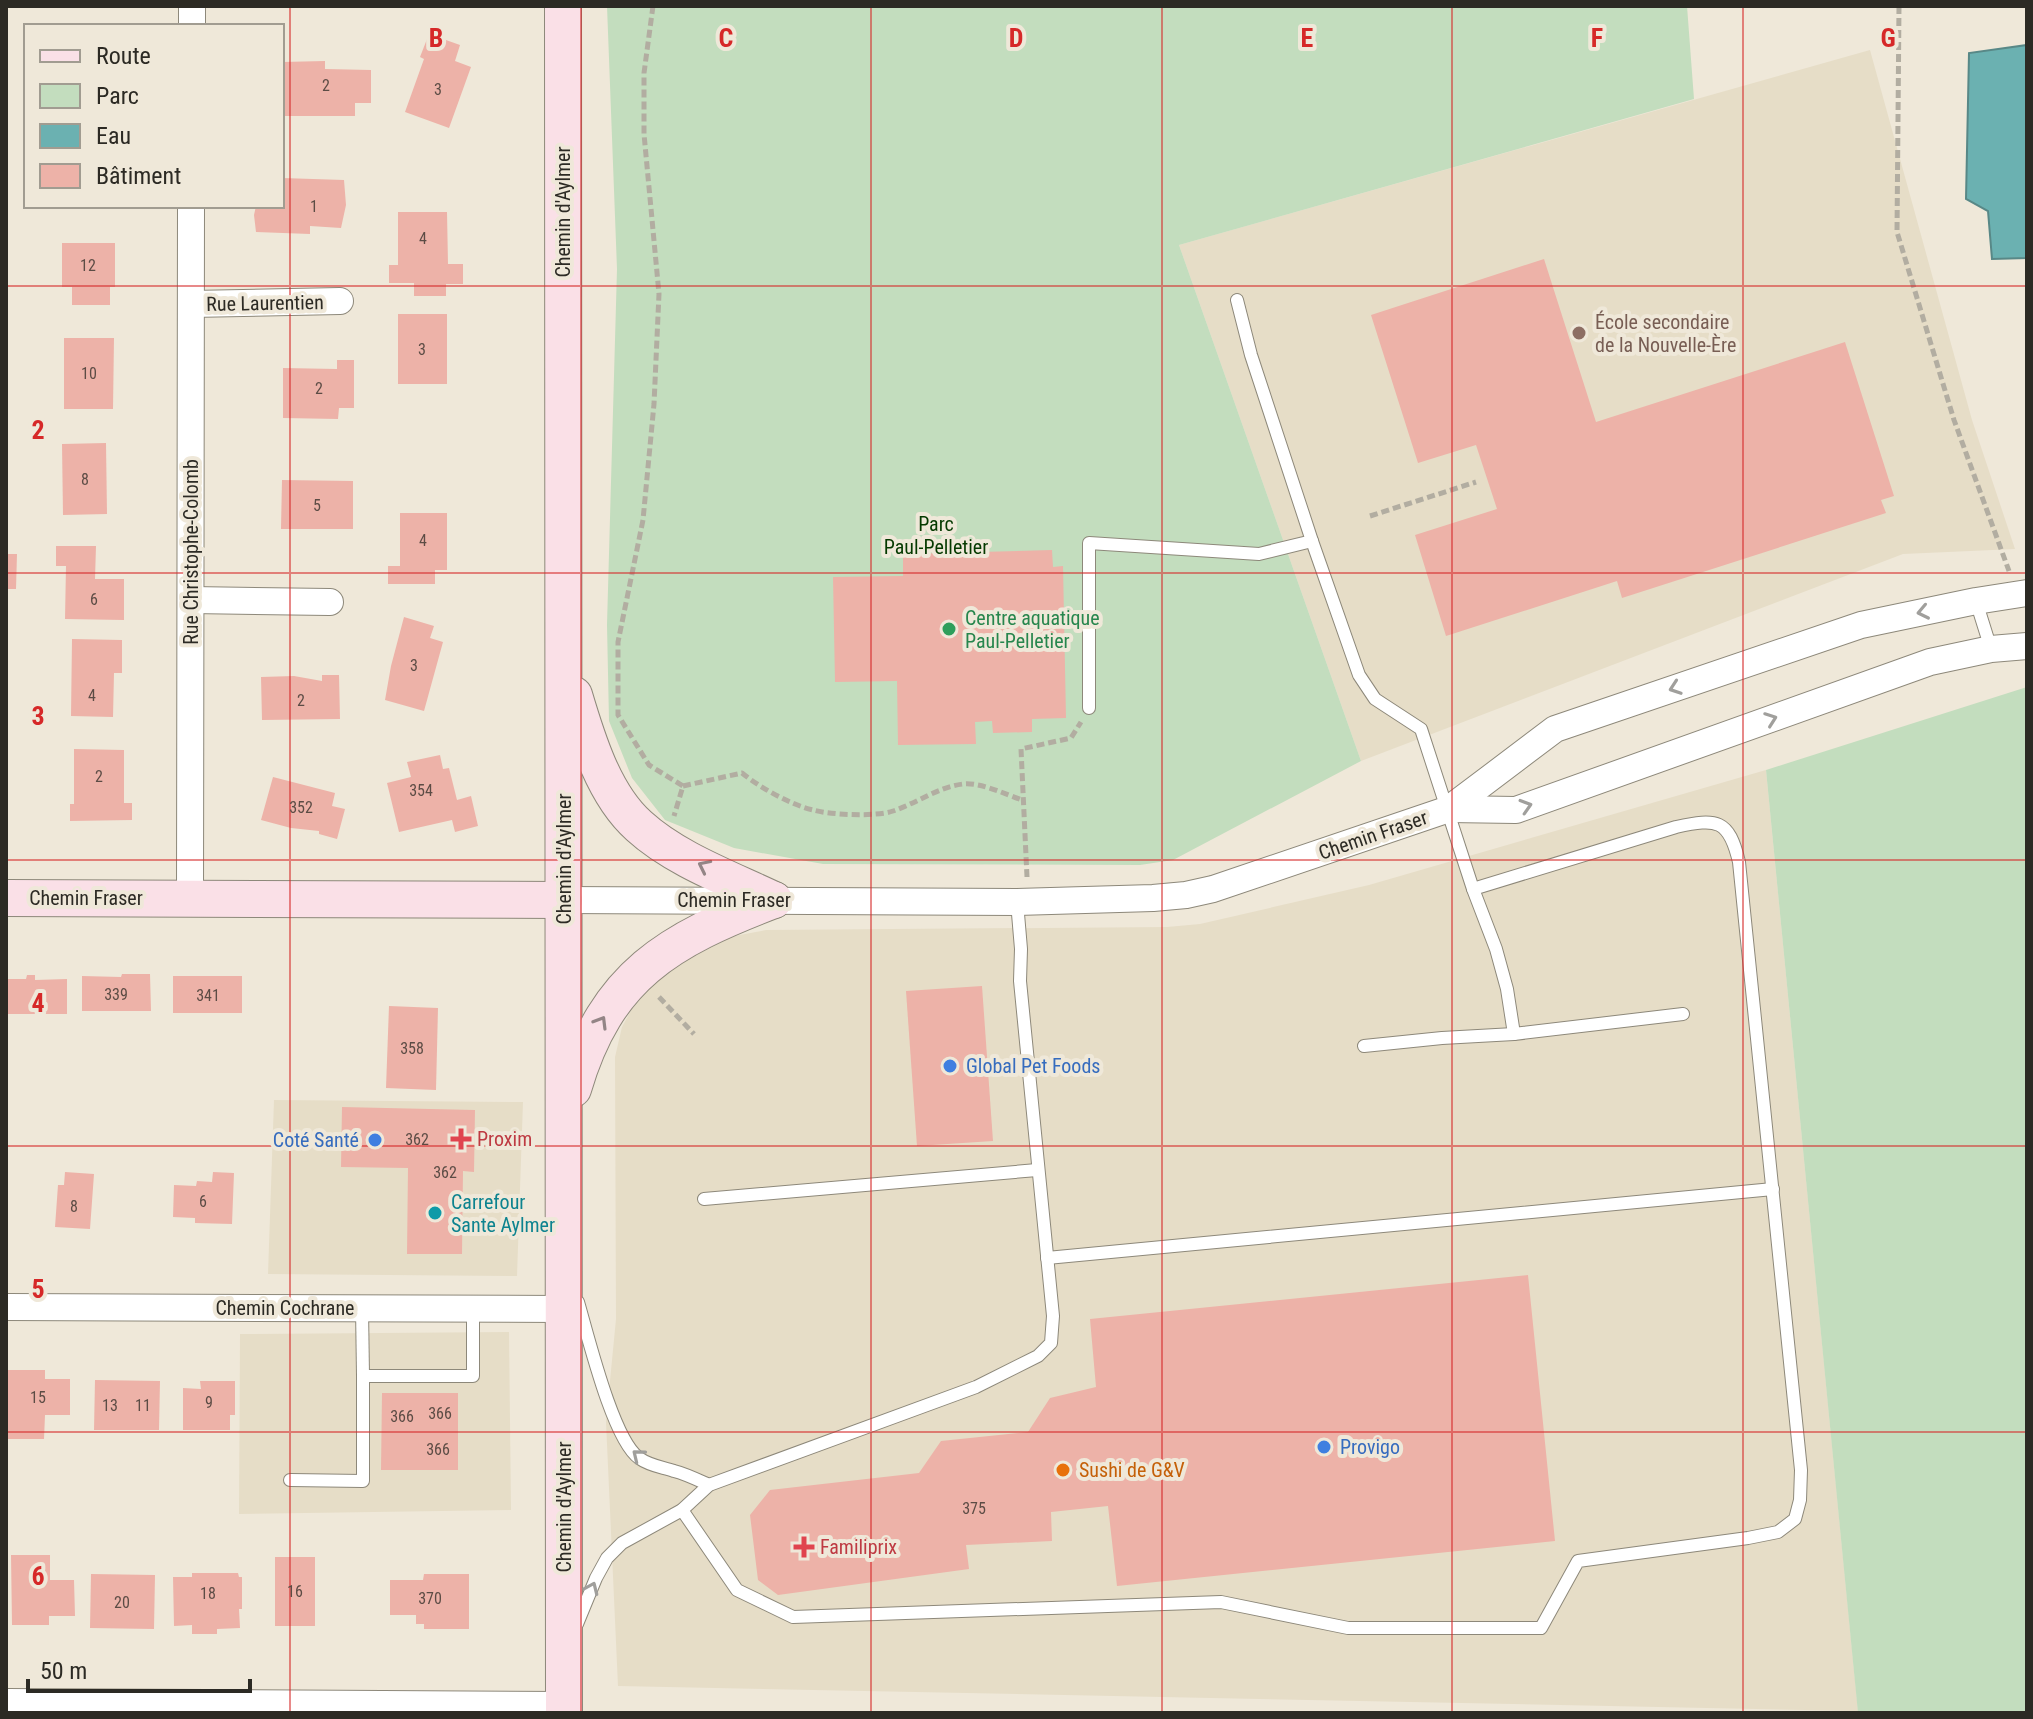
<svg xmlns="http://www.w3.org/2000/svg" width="2033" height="1719" font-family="'Roboto Condensed',sans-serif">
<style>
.built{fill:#e6ddc7}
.green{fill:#c3ddbe}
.water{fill:#6bb1b1;stroke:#588887;stroke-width:2}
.building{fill:#edb2a8}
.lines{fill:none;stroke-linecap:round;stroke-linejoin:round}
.lane-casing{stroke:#8d887a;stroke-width:14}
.street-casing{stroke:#8d887a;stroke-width:28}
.secondary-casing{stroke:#8d887a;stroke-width:38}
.path{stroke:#b2ada1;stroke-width:5;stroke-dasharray:8 4;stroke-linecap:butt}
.lane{stroke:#fff;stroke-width:12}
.street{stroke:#fff;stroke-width:26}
.secondary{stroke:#fae0e7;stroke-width:36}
.oneway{stroke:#a09f9c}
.oneway2{stroke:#938586}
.grid{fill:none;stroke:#d62828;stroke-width:2;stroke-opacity:0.55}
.education-dot{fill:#8d6e63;stroke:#efe8d9;stroke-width:3}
.leisure-dot{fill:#2e9e5b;stroke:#efe8d9;stroke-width:3}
.shop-dot{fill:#3f7fe0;stroke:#efe8d9;stroke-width:3}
.health-dot{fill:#e0444e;stroke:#efe8d9;stroke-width:3}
.culture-dot{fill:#0f9aa8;stroke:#efe8d9;stroke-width:3}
.food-dot{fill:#e8710a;stroke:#efe8d9;stroke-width:3}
.labels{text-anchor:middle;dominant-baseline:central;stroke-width:8;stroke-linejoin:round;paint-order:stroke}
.number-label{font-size:16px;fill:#5c4c45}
.street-label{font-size:20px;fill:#2c2a24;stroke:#efe8d9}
.education-label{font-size:20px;fill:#785e54;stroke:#efe8d9;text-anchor:start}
.park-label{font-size:20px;fill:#053a00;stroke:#efe8d9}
.leisure-label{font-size:20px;fill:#27864d;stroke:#efe8d9;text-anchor:start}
.shop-label{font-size:20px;fill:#366cbe;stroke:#efe8d9;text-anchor:start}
.health-label{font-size:20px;fill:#be3a42;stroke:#efe8d9;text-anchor:start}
.culture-label{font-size:20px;fill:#0d838f;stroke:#efe8d9;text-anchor:start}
.food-label{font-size:20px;fill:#c56008;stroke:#efe8d9;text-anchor:start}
.grid-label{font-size:26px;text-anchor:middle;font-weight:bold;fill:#d62828;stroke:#efe8d9;stroke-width:8;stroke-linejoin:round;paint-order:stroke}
</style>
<rect width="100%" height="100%" fill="#efe8d9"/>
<!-- built -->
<g class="built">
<path d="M 1870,50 L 1972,420 L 2015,549 L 1903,554 L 1361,761 L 1179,245 Z"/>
<path d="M 1766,770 L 1858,1711 L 618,1686 L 606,1422 L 616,1319 L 615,1057 L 622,1027 L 634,1005 L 666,971 L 718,939 L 766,930 L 1167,927 L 1200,924 L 1369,885 Z"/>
<path d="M 274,1100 L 523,1102 L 517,1276 L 268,1274 Z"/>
<path d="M 509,1332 L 511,1510 L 239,1514 L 240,1334 Z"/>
</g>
<!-- green -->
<g class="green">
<path d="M 607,6 L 1687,6 L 1694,99 L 1179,245 L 1361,761 L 1173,860 L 1140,865 L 823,864 L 734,848 L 665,820 L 632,778 L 609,721 L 607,625 L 617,269 Z"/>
<path d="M 2027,687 L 2027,1713 L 1858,1713 L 1766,770 Z"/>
</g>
<!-- water -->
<path class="water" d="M 2027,45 L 2027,258 L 1992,259 L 1988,211 L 1966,199 L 1969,53 Z"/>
<!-- building -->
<g class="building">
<rect x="67" y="23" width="46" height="3"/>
<path d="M 429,34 L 460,45 L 455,61 L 471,67 L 449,128 L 405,112 L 424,59 L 420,57 Z"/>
<path d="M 325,61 L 325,69 L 371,70 L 371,103 L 355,103 L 355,116 L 285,116 L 284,100 L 282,100 L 282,62 Z"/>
<path d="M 282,178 L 344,180 L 346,205 L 341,228 L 310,226 L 310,234 L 256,232 L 254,215 L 256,206 L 282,206 Z"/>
<path d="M 398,212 L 447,212 L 448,264 L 463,264 L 463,284 L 446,284 L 446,296 L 414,296 L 414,283 L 389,283 L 389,265 L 398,265 Z"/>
<path d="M 62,243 L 115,243 L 115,287 L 110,287 L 110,305 L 72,305 L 72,287 L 62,287 Z"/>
<path d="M 1544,259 L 1596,422 L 1845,342 L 1894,496 L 1881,500 L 1886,513 L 1622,598 L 1617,581 L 1446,636 L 1415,535 L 1497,509 L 1476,445 L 1418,463 L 1371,315 Z"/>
<rect x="398" y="314" width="49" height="70"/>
<path d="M 64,338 L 114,338 L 113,409 L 64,409 Z"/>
<path d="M 337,360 L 354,360 L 354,408 L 339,408 L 338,419 L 283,418 L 283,368 L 337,369 Z"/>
<path d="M 106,443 L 107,514 L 63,515 L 62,444 Z"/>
<path d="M 282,480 L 353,481 L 353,529 L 281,529 Z"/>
<path d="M 400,513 L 447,513 L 447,570 L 435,570 L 435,584 L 388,584 L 388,566 L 400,566 Z"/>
<path d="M 56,546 L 96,546 L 95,579 L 124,579 L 124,620 L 65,619 L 66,566 L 56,566 Z"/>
<path d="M 1052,550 L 1053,567 L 1063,566 L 1066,718 L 1032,719 L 1032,732 L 993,733 L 992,721 L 975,722 L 976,744 L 898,745 L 897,681 L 835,682 L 833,577 L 903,576 L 903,554 Z"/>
<path d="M 6,554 L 17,554 L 16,589 L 6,589 Z"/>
<path d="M 404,617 L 434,626 L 430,638 L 443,642 L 424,711 L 385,700 L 391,666 Z"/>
<path d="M 72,639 L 122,640 L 122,673 L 114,673 L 113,717 L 71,716 Z"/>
<path d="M 322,675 L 339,675 L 340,719 L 262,720 L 261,677 L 294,676 L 322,681 Z"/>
<path d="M 74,749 L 124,750 L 124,803 L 132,803 L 132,820 L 70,821 L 70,804 L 74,804 Z"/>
<path d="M 440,755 L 443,769 L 449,768 L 457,800 L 471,796 L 478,826 L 455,832 L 452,820 L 399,832 L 387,783 L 411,777 L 407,762 Z"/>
<path d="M 273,777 L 335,793 L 332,806 L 345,809 L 337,839 L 319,834 L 319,831 L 291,828 L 261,820 Z"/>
<path d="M 122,974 L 150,974 L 151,1011 L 82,1011 L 82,976 L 121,977 Z"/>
<path d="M 27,975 L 35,975 L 35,980 L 67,979 L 67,1014 L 6,1014 L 6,979 L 26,979 Z"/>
<rect x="173" y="976" width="69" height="37"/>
<path d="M 982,986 L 993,1141 L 917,1146 L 906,991 Z"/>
<path d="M 389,1006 L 438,1008 L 436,1090 L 386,1088 Z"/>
<path d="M 342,1107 L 475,1110 L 474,1172 L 463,1171 L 462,1254 L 407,1254 L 408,1168 L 341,1167 Z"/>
<path d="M 65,1172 L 94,1174 L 90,1229 L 55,1227 L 58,1185 L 64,1185 Z"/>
<path d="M 213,1172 L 234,1173 L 232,1224 L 195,1223 L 195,1218 L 173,1217 L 174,1185 L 196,1186 L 197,1181 L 212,1182 Z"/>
<path d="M 1528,1275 L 1555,1541 L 1117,1586 L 1108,1506 L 1051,1512 L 1052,1541 L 966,1545 L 969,1569 L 778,1595 L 758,1580 L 750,1515 L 770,1490 L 919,1473 L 941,1441 L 1028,1432 L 1050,1398 L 1096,1387 L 1090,1319 Z"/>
<path d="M 6,1370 L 45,1370 L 45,1379 L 70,1379 L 70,1415 L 45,1415 L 44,1439 L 6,1439 Z"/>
<path d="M 95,1380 L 160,1381 L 159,1430 L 94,1430 Z"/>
<path d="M 200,1381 L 235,1381 L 235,1415 L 230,1415 L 230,1430 L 183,1430 L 183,1388 L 201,1389 Z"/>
<path d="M 382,1393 L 458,1393 L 458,1470 L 381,1470 Z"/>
<path d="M 11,1555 L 50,1555 L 50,1580 L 74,1580 L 75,1616 L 49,1616 L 49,1625 L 12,1625 Z"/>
<rect x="275" y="1557" width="40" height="69"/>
<path d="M 192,1573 L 238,1573 L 239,1577 L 242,1577 L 242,1609 L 239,1609 L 240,1628 L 217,1629 L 217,1634 L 192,1634 L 192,1625 L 174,1626 L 173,1577 L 192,1577 Z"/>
<path d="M 91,1574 L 155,1575 L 154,1629 L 90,1628 Z"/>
<path d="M 424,1574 L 469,1574 L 469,1629 L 424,1629 L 424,1624 L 416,1624 L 416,1615 L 390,1615 L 390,1580 L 423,1580 Z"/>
</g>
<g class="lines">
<defs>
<g id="lane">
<path d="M 1237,300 L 1251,355 L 1312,541 L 1359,675 L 1375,699 L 1421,729 L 1473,889 L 1496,949 L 1507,989 L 1514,1034"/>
<path d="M 1976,601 L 1991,649"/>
<path d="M 1089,708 L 1089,543 L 1259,554 L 1312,541"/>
<path d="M 1364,1046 L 1442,1038 L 1514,1034 L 1683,1014"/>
<path d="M 704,1199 L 1037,1170"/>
<path d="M 1047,1258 L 1773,1189"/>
<path d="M 578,1302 C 588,1336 613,1440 639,1458 C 650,1466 662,1467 674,1471 C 686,1474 698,1480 709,1485"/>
<path d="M 362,1308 L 363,1376"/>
<path d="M 290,1480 L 363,1481 L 363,1376 L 473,1376 L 473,1308"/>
<path d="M 682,1510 L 737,1590 L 793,1617 L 1221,1602 L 1348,1628 L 1541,1628 L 1578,1561 L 1748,1538 L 1778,1532 L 1795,1519 L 1800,1500 L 1801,1470 L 1739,862 C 1729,819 1717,818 1676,827 L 1473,889"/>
<path d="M 577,1624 L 596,1578 L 607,1558 L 622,1543 L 682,1510 L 709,1485 L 976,1387 L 1038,1356 L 1051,1343 L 1053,1316 L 1020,981 L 1021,949 L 1017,902"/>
</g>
<g id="street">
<path d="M 192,26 L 192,6"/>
<path d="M 191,304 L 340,301"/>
<path d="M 191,600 L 330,602"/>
<path d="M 1449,809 L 1516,810 L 1930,662 L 1991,649 L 2027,646"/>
<path d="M 190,899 L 191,206"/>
<path d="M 564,900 L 1017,902 L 1153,898 L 1186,895 L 1213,889 L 1449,809 L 1555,729 L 1861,625 L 1976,601 L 2027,593"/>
<path d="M 6,1307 L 564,1309"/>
<path d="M 6,1702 L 564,1705"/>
</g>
<g id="secondary">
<path d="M 563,6 L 564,1713"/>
<path d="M 574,695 C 587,739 604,795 639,826 C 675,859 730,879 774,900"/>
<path d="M 6,898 L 564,900"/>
<path d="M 573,1089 C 606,975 669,940 774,900"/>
</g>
</defs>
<!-- lane casing -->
<use href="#lane" class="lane-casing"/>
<!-- street casing -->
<use href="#street" class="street-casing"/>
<!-- secondary casing -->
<use href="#secondary" class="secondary-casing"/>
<!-- path -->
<g class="path">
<path d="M 653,6 L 644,73 L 644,134 L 659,294 L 654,404 L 643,520 L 618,642 L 618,715 L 649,765 L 683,786 L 674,816"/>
<path d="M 1899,6 L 1897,232 L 1954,420 L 2009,571"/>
<path d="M 1370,516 L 1476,482"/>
<path d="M 683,786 L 742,773 C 759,787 791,805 813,810 C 831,815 876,817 893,811 C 917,803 938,787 963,784 C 980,782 1005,794 1022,800"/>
<path d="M 1027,877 L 1021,749 L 1071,738 L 1081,722"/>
<path d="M 659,997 L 694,1034"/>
</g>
<!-- lane -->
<use href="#lane" class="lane"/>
<!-- street -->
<use href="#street" class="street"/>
<!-- secondary -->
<use href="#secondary" class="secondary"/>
</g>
<!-- one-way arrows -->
<defs><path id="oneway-chevron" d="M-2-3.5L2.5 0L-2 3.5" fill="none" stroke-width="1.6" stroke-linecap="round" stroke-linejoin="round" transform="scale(2)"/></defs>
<g class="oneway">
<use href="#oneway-chevron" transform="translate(1923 612) rotate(168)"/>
<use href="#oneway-chevron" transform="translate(1675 688) rotate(161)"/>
<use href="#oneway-chevron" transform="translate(1771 719) rotate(-20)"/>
<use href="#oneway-chevron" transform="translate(1526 806) rotate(-17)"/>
<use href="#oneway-chevron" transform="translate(638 1455) rotate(-141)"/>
<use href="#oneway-chevron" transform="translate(592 1588) rotate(-66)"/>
</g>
<g class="oneway2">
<use href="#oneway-chevron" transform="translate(704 866) rotate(-154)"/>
<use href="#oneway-chevron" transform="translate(601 1022) rotate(-59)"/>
</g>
<!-- grid -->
<path class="grid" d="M 290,6 L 290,1713M 581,6 L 581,1713M 871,6 L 871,1713M 1162,6 L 1162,1713M 1452,6 L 1452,1713M 1743,6 L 1743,1713M 6,286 L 2027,286M 6,573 L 2027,573M 6,860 L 2027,860M 6,1146 L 2027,1146M 6,1432 L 2027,1432"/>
<!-- markers -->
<circle class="education-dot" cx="1579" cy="333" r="8"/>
<circle class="leisure-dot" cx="949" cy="629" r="8"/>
<g class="shop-dot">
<circle cx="950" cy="1066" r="8"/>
<circle cx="375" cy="1140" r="8"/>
<circle cx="1324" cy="1447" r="8"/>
</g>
<g class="health-dot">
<path d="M457 1127h8v8h8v8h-8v8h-8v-8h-8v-8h8z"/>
<path d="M800 1535h8v8h8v8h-8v8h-8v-8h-8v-8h8z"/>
</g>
<circle class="culture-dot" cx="435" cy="1213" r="8"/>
<circle class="food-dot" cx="1063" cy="1470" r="8"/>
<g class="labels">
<!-- number labels -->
<g class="number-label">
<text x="326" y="85">2</text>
<text x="438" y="89">3</text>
<text x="314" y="206">1</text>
<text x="423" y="238">4</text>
<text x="88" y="265">12</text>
<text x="422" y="349">3</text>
<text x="89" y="373">10</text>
<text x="319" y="388">2</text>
<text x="85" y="479">8</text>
<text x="317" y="505">5</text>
<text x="423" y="540">4</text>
<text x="94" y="599">6</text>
<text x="414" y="665">3</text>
<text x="92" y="695">4</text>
<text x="301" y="700">2</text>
<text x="99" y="776">2</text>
<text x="421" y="790">354</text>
<text x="301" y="807">352</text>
<text x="116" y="994">339</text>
<text x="208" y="995">341</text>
<text x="412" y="1048">358</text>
<text x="417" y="1139">362</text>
<text x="445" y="1172">362</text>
<text x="203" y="1201">6</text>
<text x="74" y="1206">8</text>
<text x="38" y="1397">15</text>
<text x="209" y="1402">9</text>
<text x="110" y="1405">13</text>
<text x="143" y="1405">11</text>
<text x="440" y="1413">366</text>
<text x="402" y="1416">366</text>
<text x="438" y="1449">366</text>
<text x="974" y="1508">375</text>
<text x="295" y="1591">16</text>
<text x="208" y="1593">18</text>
<text x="430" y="1598">370</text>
<text x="122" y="1602">20</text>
</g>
<!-- street labels -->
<g class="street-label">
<text transform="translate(563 212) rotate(-90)">Chemin d'Aylmer</text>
<text transform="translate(265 303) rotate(-1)">Rue Laurentien</text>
<text transform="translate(191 552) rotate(-90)">Rue Christophe-Colomb</text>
<text transform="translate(1373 835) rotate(-19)">Chemin Fraser</text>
<text transform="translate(564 859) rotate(-90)">Chemin d'Aylmer</text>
<text x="86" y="898">Chemin Fraser</text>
<text x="734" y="900">Chemin Fraser</text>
<text x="285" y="1308">Chemin Cochrane</text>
<text transform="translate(564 1507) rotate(-90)">Chemin d'Aylmer</text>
</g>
<!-- education labels -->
<g class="education-label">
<text x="1595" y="322">École secondaire<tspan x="1595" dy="23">de la Nouvelle-Ère</tspan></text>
</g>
<!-- park labels -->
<g class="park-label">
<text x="936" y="524">Parc<tspan x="936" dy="23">Paul-Pelletier</tspan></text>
</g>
<!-- leisure labels -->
<g class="leisure-label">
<text x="965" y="618">Centre aquatique<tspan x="965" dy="23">Paul-Pelletier</tspan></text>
</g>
<!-- shop labels -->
<g class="shop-label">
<text x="966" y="1066">Global Pet Foods</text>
<text x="359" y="1140" text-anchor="end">Coté Santé</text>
<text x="1340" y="1447">Provigo</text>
</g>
<!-- health labels -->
<g class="health-label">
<text x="477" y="1139">Proxim</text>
<text x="820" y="1547">Familiprix</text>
</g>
<!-- culture labels -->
<g class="culture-label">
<text x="451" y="1202">Carrefour<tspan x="451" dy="23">Sante Aylmer</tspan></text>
</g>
<!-- food labels -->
<g class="food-label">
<text x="1079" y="1470">Sushi de G&amp;V</text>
</g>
</g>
<g class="grid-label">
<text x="436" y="47">B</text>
<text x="726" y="47">C</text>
<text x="1016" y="47">D</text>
<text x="1307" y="47">E</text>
<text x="1597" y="47">F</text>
<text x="1888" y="47">G</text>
<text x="38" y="439">2</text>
<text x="38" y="725">3</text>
<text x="38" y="1012">4</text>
<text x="38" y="1298">5</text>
<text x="38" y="1585">6</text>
</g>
<!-- border -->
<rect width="2033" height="1719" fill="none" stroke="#2c2a24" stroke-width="16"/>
<!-- legend -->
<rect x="24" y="24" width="260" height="184" fill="#efe8d9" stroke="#a19c91" stroke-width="2"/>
<rect x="40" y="50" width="40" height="12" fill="#fae0e7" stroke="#a19c91" stroke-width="2"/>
<text x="96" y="64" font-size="24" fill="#2c2a24">Route</text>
<rect x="40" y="84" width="40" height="24" fill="#c3ddbe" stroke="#a19c91" stroke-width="2"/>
<text x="96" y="104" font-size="24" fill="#2c2a24">Parc</text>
<rect x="40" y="124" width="40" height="24" fill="#6bb1b1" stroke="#a19c91" stroke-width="2"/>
<text x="96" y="144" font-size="24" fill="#2c2a24">Eau</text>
<rect x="40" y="164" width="40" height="24" fill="#edb2a8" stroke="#a19c91" stroke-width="2"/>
<text x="96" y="184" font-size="24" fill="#2c2a24">Bâtiment</text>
<!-- scale -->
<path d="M28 1679v12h222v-12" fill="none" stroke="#2c2a24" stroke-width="4"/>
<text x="40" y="1679" font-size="24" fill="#2c2a24" stroke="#efe8d9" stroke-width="6" paint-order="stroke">50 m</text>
</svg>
